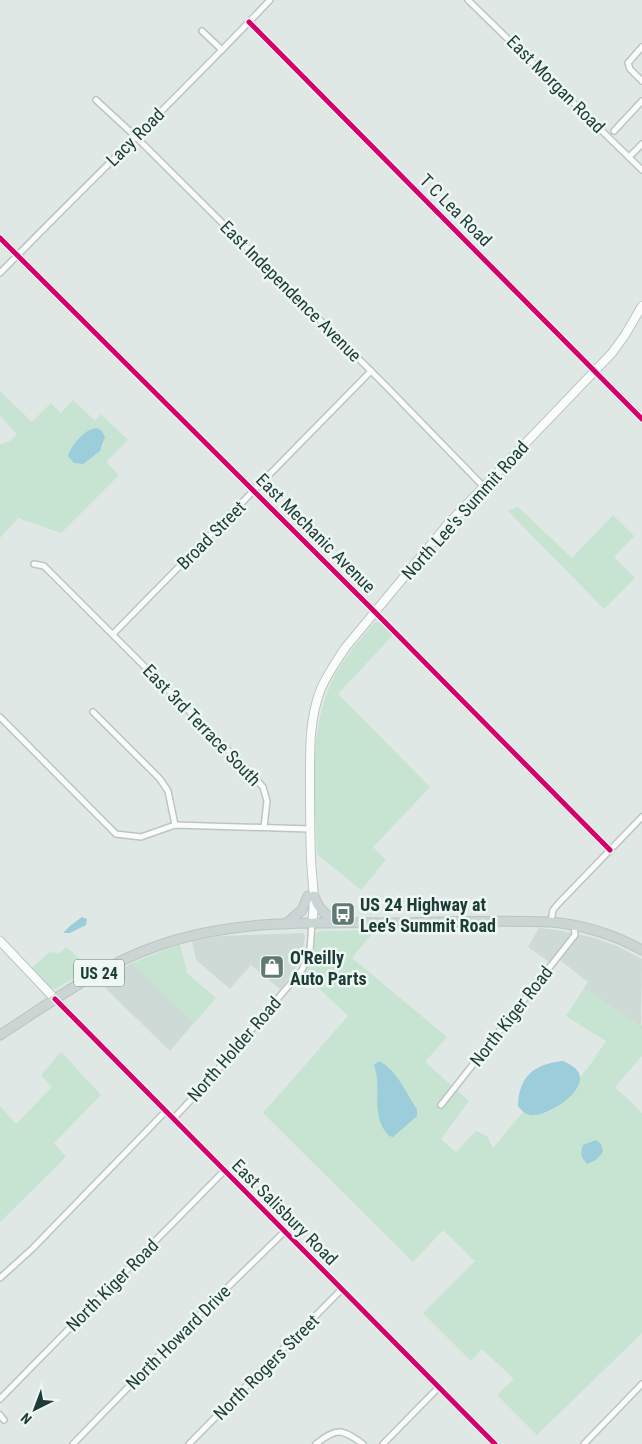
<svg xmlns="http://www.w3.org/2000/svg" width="642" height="1444" font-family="'Roboto Condensed',sans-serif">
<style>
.built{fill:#cddad5}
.green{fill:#c7e3d2;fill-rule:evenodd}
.water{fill:#9bcdda}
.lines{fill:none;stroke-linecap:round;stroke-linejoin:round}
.minor-casing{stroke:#bdc5c2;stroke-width:8}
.secondary-casing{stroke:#bcc6c3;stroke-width:10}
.primary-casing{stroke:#bac5c2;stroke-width:11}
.minor{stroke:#fafcfb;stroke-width:5}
.secondary{stroke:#fafcfb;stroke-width:8}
.primary{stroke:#cbd5d3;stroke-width:9}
.cycleway-casing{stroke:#eef7f3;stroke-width:8}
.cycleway{stroke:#d6006c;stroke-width:5}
.labels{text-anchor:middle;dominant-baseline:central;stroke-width:5;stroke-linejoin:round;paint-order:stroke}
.shield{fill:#eef7f3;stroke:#5c746f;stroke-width:1}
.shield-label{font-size:16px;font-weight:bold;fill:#1d3c36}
.street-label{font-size:18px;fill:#1d3c36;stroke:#eef7f3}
.poi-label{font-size:18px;font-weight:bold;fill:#1d3c36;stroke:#eef7f3;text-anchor:start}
</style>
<rect width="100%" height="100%" fill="#e0e8e5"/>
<!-- built -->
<g class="built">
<path d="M 539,928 L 557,930 L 595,938 L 617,946 L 642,959 L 641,1027 L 584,988 L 588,982 L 560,960 L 555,966 L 528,947 Z"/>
<path d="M 303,933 L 305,936 L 302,957 L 291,975 L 280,989 L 251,965 L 230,989 L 196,960 L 192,941 L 221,936 Z"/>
<path d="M 132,963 L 194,1023 L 170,1051 L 99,982 Z"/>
</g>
<!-- green -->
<g class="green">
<path d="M 0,391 L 32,422 L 51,403 L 61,413 L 73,400 L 95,421 L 101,414 L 128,440 L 106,462 L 119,475 L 61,533 L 18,518 L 0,538 L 0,444 L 10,441 L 17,434 L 0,416 ZM 97,428 L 101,430 L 104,444 L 96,455 L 69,452 C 75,443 86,429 97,428 Z"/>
<path d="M 518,507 L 572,558 L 613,515 L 634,536 L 614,557 L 635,578 L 604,609 L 508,511 Z"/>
<path d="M 376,622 L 383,624 L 393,635 L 338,694 L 430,787 L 373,847 L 386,860 L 361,890 L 317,854 C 315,793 306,725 338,670 C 348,653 361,639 373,624 Z"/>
<path d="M 375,930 L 352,958 L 447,1037 L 425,1062 L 469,1101 L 441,1139 L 456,1152 L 476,1131 L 487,1136 L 493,1148 L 523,1112 L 532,1115 L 542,1114 L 551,1111 L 562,1103 L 573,1093 L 579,1084 L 580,1077 L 590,1065 L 606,1041 L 566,1016 L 584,988 L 642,1026 L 642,1056 L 615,1087 L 642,1113 L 642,1333 L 537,1435 L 497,1395 L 514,1379 L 482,1349 L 471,1361 L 423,1313 L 475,1261 L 443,1230 L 413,1262 L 263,1113 L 348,1016 L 303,973 L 311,958 L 316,933 L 321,931 Z"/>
<path d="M 180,944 L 187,973 L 216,998 L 194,1023 L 132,963 Z"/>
<path d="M 67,947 L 90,969 L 55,989 L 51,988 L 32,968 L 49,952 L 59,953 Z"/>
<path d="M 61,1052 L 101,1095 L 54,1143 L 66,1157 L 0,1222 L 0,1106 L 16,1124 L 52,1087 L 41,1075 Z"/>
</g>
<!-- water -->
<g class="water">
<path d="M 97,428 L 101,430 L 105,437 L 100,451 L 83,464 L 74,463 L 68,456 C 71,445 86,428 97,428 Z"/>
<path d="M 82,917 L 87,919 L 86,925 L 70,933 L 63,933 L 70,926 Z"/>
<path d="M 379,1061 C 398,1071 405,1092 417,1109 L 417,1116 L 393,1137 L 389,1136 C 369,1114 383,1090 374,1065 Z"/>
<path d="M 563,1061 C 569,1064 579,1068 580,1077 C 582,1094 546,1118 530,1115 C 525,1114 521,1110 518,1106 C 519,1076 534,1064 563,1061 Z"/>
<path d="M 596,1140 L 601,1144 L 603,1152 L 596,1160 L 587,1164 C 581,1157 580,1154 583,1145 Z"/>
</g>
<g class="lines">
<defs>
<g id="minor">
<path d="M 468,0 L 642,170"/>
<path d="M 249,22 L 642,419"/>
<path d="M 202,31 L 222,50"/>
<path d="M 642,47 L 628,63 L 630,69 L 642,81"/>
<path d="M 96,100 L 135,136 L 385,385 L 483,486"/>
<path d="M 614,131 L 642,101"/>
<path d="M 629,157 L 642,144"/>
<path d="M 0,238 L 369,606 L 610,850"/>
<path d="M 0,273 C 89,182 182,93 270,0"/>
<path d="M 34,564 L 44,566 L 244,766 L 263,787 L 267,801 L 264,827"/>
<path d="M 113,634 L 371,371"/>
<path d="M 93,712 L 160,779 L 168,791 L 175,825"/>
<path d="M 0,717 L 116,834 L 141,837 L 175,825 L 310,829"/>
<path d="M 551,922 L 553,910 L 558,904 L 642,817"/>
<path d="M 55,999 L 495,1444"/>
<path d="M 441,1105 L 575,935 L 574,925"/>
<path d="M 173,1119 L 203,1087 L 302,970 L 310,951 L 312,923"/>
<path d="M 0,1278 L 32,1249 L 166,1111"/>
<path d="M 0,1399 L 224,1171"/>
<path d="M 0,1415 L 4,1420"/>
<path d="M 73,1444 L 178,1336 L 284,1232"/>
<path d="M 189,1444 L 342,1289"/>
<path d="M 316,1444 C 337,1427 342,1429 363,1444"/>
<path d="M 383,1444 L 439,1387"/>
<path d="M 584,1444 L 642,1384"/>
</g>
<g id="secondary">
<path d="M 312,923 C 316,901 312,880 311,859 C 310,833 310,808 310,782 C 310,751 309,721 320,691 C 326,676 336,662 345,648 L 448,524 L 612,353 L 625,335 L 642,306"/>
<path d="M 0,941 L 55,999"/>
</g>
<g id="primary">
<path d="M 314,896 C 319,910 326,916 339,922"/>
<path d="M 286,924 L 302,910 L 308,896"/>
<path d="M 0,1035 C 50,1003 101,965 157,946 C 236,918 319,923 400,923 C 451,922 501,920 551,922 C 584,925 613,934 642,950"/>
</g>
</defs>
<!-- minor casing -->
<use href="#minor" class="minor-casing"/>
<!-- secondary casing -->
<use href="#secondary" class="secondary-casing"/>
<!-- primary casing -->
<use href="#primary" class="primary-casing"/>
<!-- minor -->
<use href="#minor" class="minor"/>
<!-- secondary -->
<use href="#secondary" class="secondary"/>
<!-- primary -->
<use href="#primary" class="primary"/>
<defs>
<g id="cycleway">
<path d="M 249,22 L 642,419"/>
<path d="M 0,238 L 369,606 L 610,850"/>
<path d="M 55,999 L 495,1444"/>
</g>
</defs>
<!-- cycleway casing -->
<use href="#cycleway" class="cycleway-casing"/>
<!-- cycleway -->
<use href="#cycleway" class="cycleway"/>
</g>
<!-- icons -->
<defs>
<symbol id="bus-square" viewBox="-11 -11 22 22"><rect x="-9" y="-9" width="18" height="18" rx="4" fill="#617873" stroke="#eef7f3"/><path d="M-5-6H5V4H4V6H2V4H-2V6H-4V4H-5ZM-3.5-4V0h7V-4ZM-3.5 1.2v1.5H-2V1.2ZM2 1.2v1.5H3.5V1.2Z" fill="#fff"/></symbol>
<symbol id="shop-square" viewBox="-11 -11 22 22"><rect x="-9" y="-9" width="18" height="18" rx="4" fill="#617873" stroke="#eef7f3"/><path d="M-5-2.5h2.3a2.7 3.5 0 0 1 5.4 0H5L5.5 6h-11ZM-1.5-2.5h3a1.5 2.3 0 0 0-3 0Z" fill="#fff"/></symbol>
</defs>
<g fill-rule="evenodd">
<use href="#bus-square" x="329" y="900" width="28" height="28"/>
<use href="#shop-square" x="258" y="953" width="28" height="28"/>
</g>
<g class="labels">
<!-- shield labels -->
<rect class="shield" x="74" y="959.5" width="50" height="27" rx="4"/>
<g class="shield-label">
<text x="99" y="973">US 24</text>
</g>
<!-- street labels -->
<g class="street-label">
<text transform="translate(556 84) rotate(45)">East Morgan Road</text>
<text transform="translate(135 137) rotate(-45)">Lacy Road</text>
<text transform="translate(456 210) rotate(45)">T C Lea Road</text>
<text transform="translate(291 291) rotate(45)">East Independence Avenue</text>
<text transform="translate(465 510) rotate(-48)">North Lee's Summit Road</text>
<text transform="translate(316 533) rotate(45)">East Mechanic Avenue</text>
<text transform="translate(211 535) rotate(-45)">Broad Street</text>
<text transform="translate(202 725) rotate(46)">East 3rd Terrace South</text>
<text transform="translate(511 1016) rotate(-52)">North Kiger Road</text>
<text transform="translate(234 1049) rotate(-49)">North Holder Road</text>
<text transform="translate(285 1212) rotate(45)">East Salisbury Road</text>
<text transform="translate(112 1285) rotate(-45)">North Kiger Road</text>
<text transform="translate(178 1337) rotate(-45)">North Howard Drive</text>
<text transform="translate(266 1367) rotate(-45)">North Rogers Street</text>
</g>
<!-- poi labels -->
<g class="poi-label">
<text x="360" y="904">US 24 Highway at<tspan x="360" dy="21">Lee's Summit Road</tspan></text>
<text x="290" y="957">O'Reilly<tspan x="290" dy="21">Auto Parts</tspan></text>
</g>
</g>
<!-- north arrow -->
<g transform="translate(35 1409) rotate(222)" stroke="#eef7f3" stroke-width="4" paint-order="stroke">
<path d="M0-4L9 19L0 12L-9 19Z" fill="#1d3c36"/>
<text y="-8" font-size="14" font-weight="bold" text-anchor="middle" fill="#1d3c36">N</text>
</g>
</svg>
